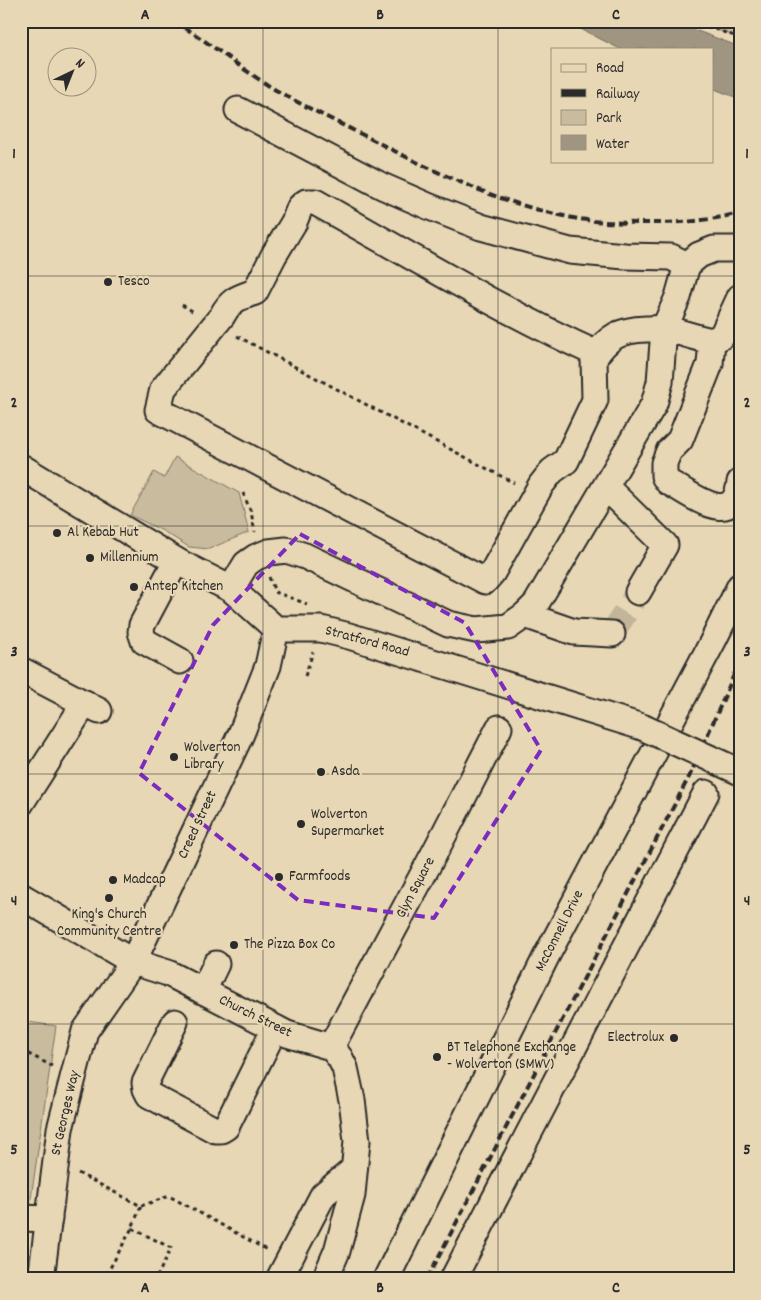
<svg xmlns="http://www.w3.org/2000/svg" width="761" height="1300" font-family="Dekko,sans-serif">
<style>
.green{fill:#c9bb9e;stroke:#7a7364}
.water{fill:#a09580;stroke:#716b5e}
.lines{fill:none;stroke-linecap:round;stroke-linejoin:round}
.minor-tunnel{stroke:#c2b599;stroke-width:25;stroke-dasharray:25 12;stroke-linecap:butt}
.minor-casing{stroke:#2b2b2b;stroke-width:29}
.path{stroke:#2b2b2b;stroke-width:3;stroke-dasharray:4 4;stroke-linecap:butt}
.minor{stroke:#e8d7b4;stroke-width:25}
.rail{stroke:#2b2b2b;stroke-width:4;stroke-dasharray:8 4;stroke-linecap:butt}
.minor-bridge-casing{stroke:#2b2b2b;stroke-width:29;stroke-linecap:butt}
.minor-bridge{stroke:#e8d7b4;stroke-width:25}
.marked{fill:none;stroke:#7b2cbf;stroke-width:4;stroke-dasharray:10 6;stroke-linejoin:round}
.grid{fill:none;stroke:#2b2b2b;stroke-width:1;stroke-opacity:0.55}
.poi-dot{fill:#2b2b2b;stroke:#e8d7b4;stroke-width:2}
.labels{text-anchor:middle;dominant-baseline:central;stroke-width:4.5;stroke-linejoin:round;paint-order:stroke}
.poi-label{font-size:15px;fill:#2b2b2b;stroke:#e8d7b4;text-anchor:start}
.street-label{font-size:15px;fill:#2b2b2b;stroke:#e8d7b4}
.neatline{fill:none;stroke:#2b2b2b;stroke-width:2}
.grid-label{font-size:16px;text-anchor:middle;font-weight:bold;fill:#2b2b2b}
</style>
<rect width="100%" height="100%" fill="#e8d7b4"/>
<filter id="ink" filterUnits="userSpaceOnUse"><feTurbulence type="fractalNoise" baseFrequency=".02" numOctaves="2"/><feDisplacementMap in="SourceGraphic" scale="10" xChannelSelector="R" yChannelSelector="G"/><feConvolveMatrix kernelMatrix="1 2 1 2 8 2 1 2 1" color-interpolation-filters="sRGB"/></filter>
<g filter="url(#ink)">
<!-- green -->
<g class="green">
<path d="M 692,21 L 737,21 L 740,23 L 740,38 Z"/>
<path d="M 175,457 L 239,493 L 249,532 L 209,549 L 189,547 L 163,531 L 130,515 L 154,472 L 164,478 Z"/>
<path d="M 21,1021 L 56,1026 L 29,1212 L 21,1211 Z"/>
</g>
<!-- water -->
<path class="water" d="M 565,21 L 671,21 L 740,47 L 740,99 L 712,88 L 712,49 L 620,49 Z"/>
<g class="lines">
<!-- minor-tunnel -->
<path class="minor-tunnel" d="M 612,634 L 638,592"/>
<defs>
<g id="minor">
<path d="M 238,110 L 382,186 L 430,207 L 481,227 L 570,251 L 625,256 L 671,257 L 687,265"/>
<path d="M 712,341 L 710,364 L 680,440 L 669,451 L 664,463 L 664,476 L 668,482 C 693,495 734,530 740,482"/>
<path d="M 597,354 C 500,310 408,254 315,202 L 306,202 L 300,207 L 294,222 L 274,255 L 255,292 C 238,298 231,299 222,316 L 163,389 L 158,410 L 485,581 L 492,573 L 541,485 L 552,471 L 566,461 L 595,400 L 594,358 C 608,336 621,330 646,329 C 653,329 660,328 666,329 C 681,332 696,338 712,341 L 722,336 L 740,297"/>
<path d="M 21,467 L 180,563 L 231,589 L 276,629 L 321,629 L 349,636 L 642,727"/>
<path d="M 606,487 L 665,545 L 638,592"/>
<path d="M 176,561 L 142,625 L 141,632 L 144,641 L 180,661"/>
<path d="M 231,589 L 246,564 L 256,557 L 269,552 L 286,550 L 305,556 L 448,624 L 476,630 L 508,627 L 525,615 L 536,604 L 654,404 L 660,382 L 664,329 L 678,297 L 687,265 L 699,255 L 714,249 L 740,249"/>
<path d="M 525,615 L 574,632 L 612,634"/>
<path d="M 21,670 L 99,711"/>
<path d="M 21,803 L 85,703"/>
<path d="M 21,896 L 133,962 L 168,973 L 287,1034 L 331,1047 L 340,1058 L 345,1068 L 352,1100 L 357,1141 L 352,1195 L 337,1251 L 325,1279"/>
<path d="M 203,991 L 216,964"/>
<path d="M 175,1022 L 145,1083 L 146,1089 L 149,1095 L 215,1130 L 221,1130 L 226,1127 L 275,1028"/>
<path d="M 331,1047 L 436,850 L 499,728"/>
<path d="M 21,1218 L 49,1219"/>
<path d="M 41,1279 L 60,1129 L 85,1031 L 133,962 L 241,734 L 268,666 L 276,629"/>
<path d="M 279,1279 L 323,1195 L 354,1169"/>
<path d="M 386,1279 L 547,955 L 713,641 L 740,586"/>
<path d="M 453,1279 L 706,793"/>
</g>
</defs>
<!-- minor casing -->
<use href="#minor" class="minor-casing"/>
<!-- path -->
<g class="path">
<path d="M 692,21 L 740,38"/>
<path d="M 182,305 L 194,312"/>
<path d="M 237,336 L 514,483"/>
<path d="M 243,493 L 251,512 L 255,532"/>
<path d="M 269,577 L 275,592 L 307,604"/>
<path d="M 305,676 L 313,652"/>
<path d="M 21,1050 L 52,1066"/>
<path d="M 78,1173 L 141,1206 L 132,1228 L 104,1279"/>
<path d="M 141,1206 L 169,1196 L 267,1250"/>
<path d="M 132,1228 L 171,1248 L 156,1279"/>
</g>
<!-- minor -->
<use href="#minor" class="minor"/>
<!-- rail -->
<g class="rail">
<path d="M 174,21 C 209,42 240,68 274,89 C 307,108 341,124 375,141 C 435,172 497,202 564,216 C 593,223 624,223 654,223 C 683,223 712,220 740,213"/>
<path d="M 427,1279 L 690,775 L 740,661"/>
</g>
<defs>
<path id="minor-bridge" d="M 642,727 L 740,772"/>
</defs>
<!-- minor-bridge casing -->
<use href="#minor-bridge" class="minor-bridge-casing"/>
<!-- minor-bridge -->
<use href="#minor-bridge" class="minor-bridge"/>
</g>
</g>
<!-- marked area -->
<path class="marked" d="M 300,534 L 465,623 L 541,750 L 434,918 L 298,900 L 139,773 L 213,625 Z"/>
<!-- grid -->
<path class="grid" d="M 263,21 L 263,1279M 498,21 L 498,1279M 21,276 L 740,276M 21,526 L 740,526M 21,774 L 740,774M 21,1024 L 740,1024"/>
<!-- markers -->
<g class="poi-dot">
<circle cx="108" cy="282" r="5"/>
<circle cx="57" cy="533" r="5"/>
<circle cx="90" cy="558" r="5"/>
<circle cx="134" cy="587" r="5"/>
<circle cx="174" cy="757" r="5"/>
<circle cx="321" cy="772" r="5"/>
<circle cx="301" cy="824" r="5"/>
<circle cx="279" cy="877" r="5"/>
<circle cx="113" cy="880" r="5"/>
<circle cx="109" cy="898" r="5"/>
<circle cx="234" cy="945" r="5"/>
<circle cx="674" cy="1038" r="5"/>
<circle cx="437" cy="1057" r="5"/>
</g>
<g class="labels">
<!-- poi labels -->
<g class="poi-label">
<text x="118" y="282">Tesco</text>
<text x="67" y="533">Al Kebab Hut</text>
<text x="100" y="558">Millennium</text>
<text x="144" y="587">Antep Kitchen</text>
<text x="184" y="748">Wolverton<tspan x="184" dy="17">Library</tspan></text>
<text x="331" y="772">Asda</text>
<text x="311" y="815">Wolverton<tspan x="311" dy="17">Supermarket</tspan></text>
<text x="289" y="877">Farmfoods</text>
<text x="123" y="880">Madcap</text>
<text x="109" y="915" text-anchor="middle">King's Church<tspan x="109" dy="17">Community Centre</tspan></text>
<text x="244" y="945">The Pizza Box Co</text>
<text x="664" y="1038" text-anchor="end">Electrolux</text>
<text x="447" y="1048">BT Telephone Exchange<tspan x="447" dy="17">- Wolverton (SMWV)</tspan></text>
</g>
<!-- street labels -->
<g class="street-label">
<text transform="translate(367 642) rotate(15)">Stratford Road</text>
<text transform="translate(198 825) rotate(-65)">Creed Street</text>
<text transform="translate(416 888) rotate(-62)">Glyn Square</text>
<text transform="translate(560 931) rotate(-63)">McConnell Drive</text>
<text transform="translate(255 1017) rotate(26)">Church Street</text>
<text transform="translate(66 1113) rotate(-77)">St Georges Way</text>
</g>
</g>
<!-- margin -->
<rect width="761" height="1300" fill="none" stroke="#e8d7b4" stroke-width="55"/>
<!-- legend -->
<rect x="551" y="48" width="162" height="115" fill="#e8d7b4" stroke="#9c927d"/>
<rect x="561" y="64" width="25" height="8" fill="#e8d7b4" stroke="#9c927d"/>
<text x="596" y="72" font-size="15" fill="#2b2b2b">Road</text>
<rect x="561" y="89" width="25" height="8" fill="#2b2b2b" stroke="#9c927d"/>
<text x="596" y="98" font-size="15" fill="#2b2b2b">Railway</text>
<rect x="561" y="110" width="25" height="15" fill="#c9bb9e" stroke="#9c927d"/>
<text x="596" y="122" font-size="15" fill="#2b2b2b">Park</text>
<rect x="561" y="135" width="25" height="15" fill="#a09580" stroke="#9c927d"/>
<text x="596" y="148" font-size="15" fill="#2b2b2b">Water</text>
<!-- north arrow -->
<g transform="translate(72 72) rotate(43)"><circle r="24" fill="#e8d7b4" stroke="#9c927d"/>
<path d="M0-4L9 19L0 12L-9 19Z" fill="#2b2b2b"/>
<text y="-8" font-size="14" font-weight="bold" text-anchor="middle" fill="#2b2b2b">N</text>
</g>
<rect x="28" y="28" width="706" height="1244" class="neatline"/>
<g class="grid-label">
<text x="145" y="19">A</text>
<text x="380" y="19">B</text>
<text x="616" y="19">C</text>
<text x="14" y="158">1</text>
<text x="747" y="158">1</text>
<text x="14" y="407">2</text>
<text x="747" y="407">2</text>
<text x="14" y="656">3</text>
<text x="747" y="656">3</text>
<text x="14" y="905">4</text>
<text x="747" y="905">4</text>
<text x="14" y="1154">5</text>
<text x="747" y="1154">5</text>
<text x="145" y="1292">A</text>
<text x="380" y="1292">B</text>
<text x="616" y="1292">C</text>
</g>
</svg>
